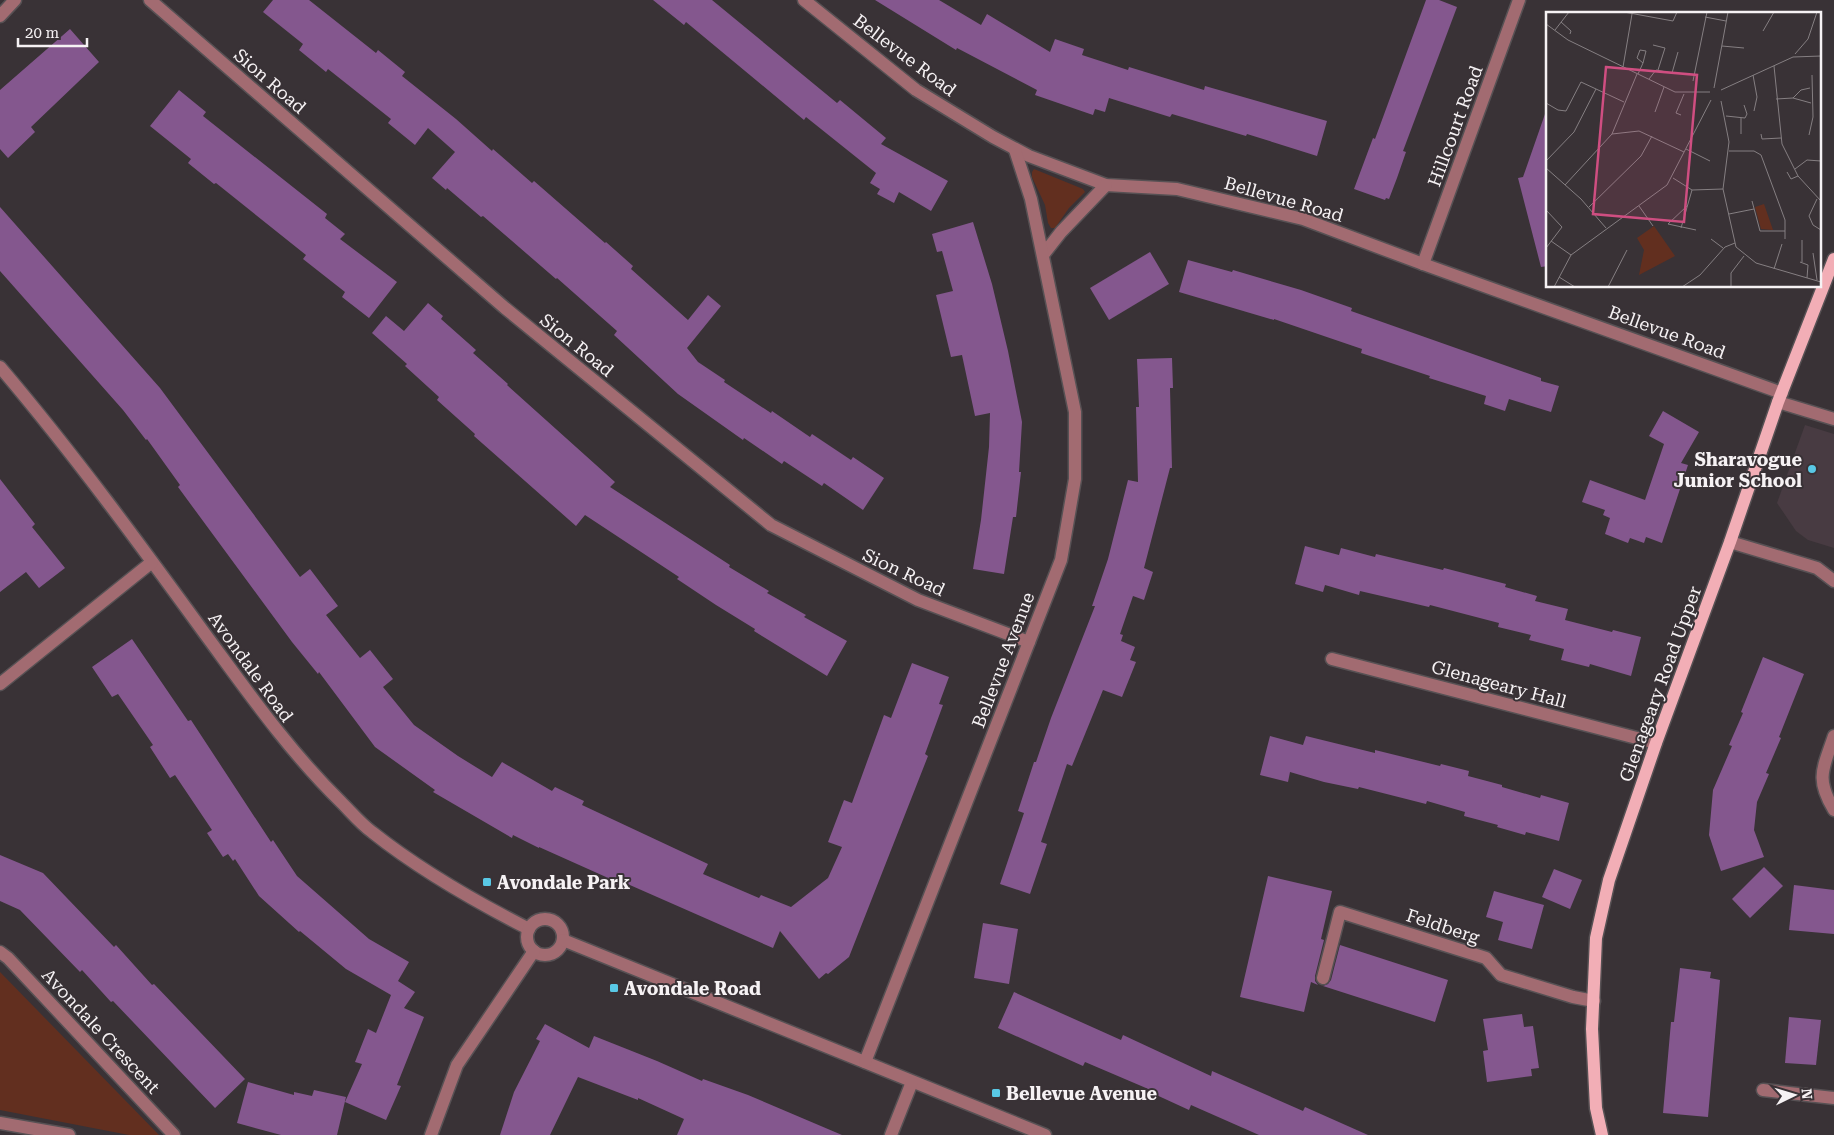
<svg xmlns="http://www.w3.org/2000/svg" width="1834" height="1135" font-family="'Roboto Serif',serif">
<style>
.built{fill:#483b42}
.green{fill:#622f1f}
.building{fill:#84578e}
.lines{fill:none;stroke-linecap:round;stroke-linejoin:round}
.minor-casing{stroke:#575154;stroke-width:15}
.major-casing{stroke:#575154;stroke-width:15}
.minor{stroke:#a26b71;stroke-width:12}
.major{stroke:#f2aeb6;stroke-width:12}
.poi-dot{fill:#59c8e5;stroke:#393236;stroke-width:2}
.labels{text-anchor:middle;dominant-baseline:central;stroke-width:4;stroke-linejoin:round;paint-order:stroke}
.street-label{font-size:18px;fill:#f6f2f4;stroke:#393236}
.poi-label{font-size:18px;font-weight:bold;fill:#f6f2f4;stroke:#393236;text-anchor:start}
.inset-road{fill:none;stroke:#857f82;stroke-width:1}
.view{fill:#cf4e81;fill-opacity:0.15;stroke:#cf4e81;stroke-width:2.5}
.inset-edge{fill:none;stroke:#f6f2f4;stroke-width:2.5}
</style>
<rect width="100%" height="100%" fill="#393236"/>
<!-- built -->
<path class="built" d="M 1805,425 L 1834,434 L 1834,548 L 1808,540 L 1796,531 L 1777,503 Z"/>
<!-- green -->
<g class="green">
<path d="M 1034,169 L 1083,189 L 1085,192 L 1069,208 L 1055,228 L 1051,228 L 1048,223 L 1045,205 L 1032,177 L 1032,172 Z"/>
<path d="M 0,972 L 159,1135 L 129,1135 L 0,1110 Z"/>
</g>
<!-- building -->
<g class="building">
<path d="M 273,0 L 309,0 L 376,53 L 378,50 L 405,72 L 402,76 L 456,119 L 492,151 L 493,149 L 532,183 L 534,181 L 605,243 L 606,242 L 633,266 L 631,269 L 688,320 L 708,295 L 721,306 L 687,348 L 698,362 L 725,380 L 724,382 L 771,413 L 772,411 L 810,437 L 812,434 L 851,460 L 853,457 L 884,478 L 863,510 L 824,483 L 822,486 L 784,461 L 782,464 L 744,438 L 743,440 L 678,394 L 614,335 L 617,331 L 557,278 L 556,279 L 483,216 L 481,217 L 447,188 L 446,190 L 432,178 L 455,152 L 428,128 L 415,145 L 388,123 L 391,119 L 328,69 L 326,72 L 299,50 L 303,44 L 263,12 Z"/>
<path d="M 653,0 L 712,0 L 837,103 L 840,100 L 886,138 L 881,144 L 948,181 L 931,211 L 899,192 L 894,203 L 877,194 L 880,189 L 870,183 L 876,173 L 806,117 L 804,120 L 686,22 L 684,25 Z"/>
<path d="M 875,0 L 939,0 L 981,25 L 987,14 L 1050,52 L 1055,39 L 1084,49 L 1082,55 L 1128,70 L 1129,67 L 1204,90 L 1205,86 L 1327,121 L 1317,156 L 1247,134 L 1246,136 L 1172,114 L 1170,117 L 1109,98 L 1105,112 L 1095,109 L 1093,115 L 1035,95 L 1037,90 L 957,48 L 956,50 Z"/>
<path d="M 1426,0 L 1439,0 L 1457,7 L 1403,151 L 1406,152 L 1397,178 L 1389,199 L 1386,198 L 1385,200 L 1354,189 L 1373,138 L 1375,139 Z"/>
<path d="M 70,29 L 99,62 L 31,127 L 35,132 L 8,158 L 0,149 L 0,90 Z"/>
<path d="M 179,90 L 206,112 L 203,116 L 327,214 L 325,218 L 345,234 L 340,239 L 397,282 L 369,318 L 342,297 L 345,292 L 303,259 L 306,255 L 216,183 L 214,184 L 188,163 L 191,159 L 150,126 Z"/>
<path d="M 1545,114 L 1548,115 L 1548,266 L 1541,267 L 1518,178 L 1523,177 Z"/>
<path d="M 0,207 L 160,388 L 300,577 L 310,569 L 338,606 L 326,615 L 360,658 L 370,650 L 393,679 L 383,687 L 414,725 L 458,756 L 492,777 L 502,762 L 552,791 L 555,787 L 584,801 L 582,805 L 708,864 L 703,874 L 759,898 L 761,895 L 791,907 L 828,878 L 842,847 L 828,842 L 844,800 L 852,803 L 884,715 L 891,718 L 912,663 L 949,677 L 939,704 L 943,705 L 925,754 L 928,756 L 849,957 L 828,974 L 826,973 L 819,979 L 780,931 L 773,948 L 623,882 L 621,887 L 605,879 L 606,877 L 539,847 L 539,848 L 513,835 L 512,838 L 433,792 L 435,790 L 375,747 L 319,672 L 318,674 L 292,642 L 178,487 L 180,485 L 147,439 L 146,440 L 123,410 L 0,271 Z"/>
<path d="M 973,222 L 992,284 L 1008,351 L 1022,422 L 1019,472 L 1021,472 L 1016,517 L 1013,517 L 1004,574 L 973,569 L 981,520 L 989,447 L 990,413 L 975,416 L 962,355 L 951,357 L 936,295 L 953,291 L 942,251 L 937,252 L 932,234 Z"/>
<path d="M 1150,252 L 1169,284 L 1109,320 L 1090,288 Z"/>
<path d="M 1188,260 L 1232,272 L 1233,270 L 1301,290 L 1352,308 L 1351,311 L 1541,378 L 1541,381 L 1559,386 L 1551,412 L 1509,399 L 1505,411 L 1484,404 L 1486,396 L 1429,378 L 1430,376 L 1361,353 L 1362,349 L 1274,319 L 1274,320 L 1179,292 Z"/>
<path d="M 428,303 L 443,316 L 441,319 L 476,350 L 473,353 L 508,384 L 507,385 L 615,482 L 610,487 L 730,565 L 729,567 L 769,591 L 767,593 L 806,615 L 804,617 L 847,641 L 827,676 L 754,631 L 755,629 L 716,605 L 677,579 L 679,577 L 585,515 L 576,526 L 474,436 L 475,434 L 437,400 L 439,397 L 405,366 L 407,364 L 372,333 L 386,316 L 404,331 Z"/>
<path d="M 1172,358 L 1173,388 L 1170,388 L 1172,468 L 1170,468 L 1144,568 L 1153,572 L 1144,600 L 1133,596 L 1120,634 L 1123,635 L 1121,641 L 1135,647 L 1130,660 L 1136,662 L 1122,697 L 1103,690 L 1072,766 L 1067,764 L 1041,842 L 1047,844 L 1030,894 L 1000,884 L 1024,813 L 1018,811 L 1034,762 L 1036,762 L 1051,718 L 1095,606 L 1092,606 L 1108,559 L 1128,480 L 1138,482 L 1136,407 L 1139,407 L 1137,359 Z"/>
<path d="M 1663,411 L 1699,432 L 1681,463 L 1688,465 L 1662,543 L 1646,537 L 1644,543 L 1630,538 L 1628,543 L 1605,534 L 1610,518 L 1603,515 L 1605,510 L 1582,502 L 1590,480 L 1645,500 L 1664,444 L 1649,436 Z"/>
<path d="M 0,479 L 35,524 L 32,527 L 65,568 L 39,588 L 26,572 L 0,592 Z"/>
<path d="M 1305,546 L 1339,555 L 1341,548 L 1375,557 L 1376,554 L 1443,570 L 1444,568 L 1506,584 L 1505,587 L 1537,596 L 1535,601 L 1568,609 L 1565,620 L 1612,632 L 1613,630 L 1641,637 L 1631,676 L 1590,664 L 1589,667 L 1561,660 L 1564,649 L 1529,640 L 1531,635 L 1498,627 L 1499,623 L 1430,605 L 1429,607 L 1360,591 L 1359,595 L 1325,585 L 1323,592 L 1295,584 Z"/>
<path d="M 132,639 L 188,721 L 191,720 L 271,842 L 273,840 L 297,876 L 369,939 L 409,962 L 398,981 L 415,992 L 404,1008 L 424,1017 L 397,1085 L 401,1086 L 386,1120 L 345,1102 L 362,1064 L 355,1062 L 368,1029 L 376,1033 L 391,995 L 346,969 L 300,931 L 299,932 L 259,896 L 235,859 L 233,861 L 228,854 L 223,857 L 207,833 L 212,830 L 175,775 L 170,778 L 150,747 L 153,745 L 118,694 L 112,697 L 92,667 Z"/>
<path d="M 1763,657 L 1804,674 L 1779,737 L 1781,738 L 1766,773 L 1769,774 L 1757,802 L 1754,830 L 1764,857 L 1721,871 L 1709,835 L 1713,790 L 1732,746 L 1729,745 L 1743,713 L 1741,712 Z"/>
<path d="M 1270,736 L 1303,745 L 1306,736 L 1375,753 L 1375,750 L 1440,766 L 1441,764 L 1469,771 L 1468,776 L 1502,785 L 1502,787 L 1540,798 L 1541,795 L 1569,803 L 1559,841 L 1526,832 L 1525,835 L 1497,827 L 1498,825 L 1464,816 L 1465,812 L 1427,801 L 1426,804 L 1359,787 L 1358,789 L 1324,782 L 1290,772 L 1288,782 L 1260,775 Z"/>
<path d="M 0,855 L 43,873 L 114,947 L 116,945 L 152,985 L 154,984 L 245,1079 L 215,1108 L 113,1001 L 111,1002 L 82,970 L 80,972 L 20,910 L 0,901 Z"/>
<path d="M 1764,867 L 1783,886 L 1750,918 L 1732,899 Z"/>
<path d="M 1554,869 L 1582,880 L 1570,909 L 1542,897 Z"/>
<path d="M 1268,876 L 1332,891 L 1321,939 L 1324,940 L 1315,976 L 1315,981 L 1318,985 L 1311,982 L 1304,1012 L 1240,997 Z"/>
<path d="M 1794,885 L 1834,890 L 1834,934 L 1789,930 Z"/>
<path d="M 1494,891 L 1544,905 L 1532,949 L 1498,940 L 1503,922 L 1486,917 Z"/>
<path d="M 983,923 L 1018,929 L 1009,984 L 974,978 Z"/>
<path d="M 1340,945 L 1448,980 L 1435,1022 L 1323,986 L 1328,984 L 1331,980 Z"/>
<path d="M 1680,968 L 1711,972 L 1710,978 L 1720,980 L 1708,1117 L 1663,1113 L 1671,1022 L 1674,1022 Z"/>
<path d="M 1014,992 L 1121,1040 L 1123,1035 L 1211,1076 L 1212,1071 L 1303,1111 L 1305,1107 L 1368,1135 L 1259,1135 L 1191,1105 L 1189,1110 L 1152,1093 L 1153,1091 L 1085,1062 L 1083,1066 L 998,1028 Z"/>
<path d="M 1522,1014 L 1524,1027 L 1533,1026 L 1539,1068 L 1531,1069 L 1532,1076 L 1487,1082 L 1483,1051 L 1488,1050 L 1483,1019 Z"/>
<path d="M 1789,1017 L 1821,1020 L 1816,1065 L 1785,1063 Z"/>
<path d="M 545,1024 L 589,1048 L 594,1036 L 657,1061 L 702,1081 L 703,1079 L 748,1095 L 842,1135 L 677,1135 L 684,1119 L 638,1098 L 638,1100 L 578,1077 L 550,1135 L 500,1135 L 514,1092 L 540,1041 L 536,1039 Z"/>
<path d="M 248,1082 L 294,1095 L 294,1092 L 312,1096 L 314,1090 L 346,1097 L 337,1135 L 281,1135 L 237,1123 Z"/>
</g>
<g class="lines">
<defs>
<g id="minor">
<path d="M 150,0 L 505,308 L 771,525 L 918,600 L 1029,642"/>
<path d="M 804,0 L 916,90 L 993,137 L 1029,156 L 1106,185 L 1177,189 L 1303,219 L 1423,264 L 1782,393"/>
<path d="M 0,16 L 15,0"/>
<path d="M 1043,255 L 1061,232 L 1106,185"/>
<path d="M 1423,264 L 1519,0"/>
<path d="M 0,367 C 74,454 141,546 208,638 C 250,695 290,752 341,802 C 351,812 361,824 372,832 C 421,871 474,901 529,929"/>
<path d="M 1778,402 L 1834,419"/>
<path d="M 1730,542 L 1817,568 L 1834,581"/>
<path d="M 1332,659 L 1656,743"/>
<path d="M 0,684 L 152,562"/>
<path d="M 1834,736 C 1823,769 1815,778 1834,810"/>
<circle cx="545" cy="937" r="18"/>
<path d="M 563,940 L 1045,1135"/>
<path d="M 0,952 L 8,958 L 174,1135"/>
<path d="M 1323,978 L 1340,912 L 1486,958 L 1501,975 L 1573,997 L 1594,1001"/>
<path d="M 865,1062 L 1061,560 L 1075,479 L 1075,412 L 1031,199 L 1015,150"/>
<path d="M 1763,1090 L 1834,1098"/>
<path d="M 0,1123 L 69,1135"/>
<path d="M 431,1135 L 457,1065 L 534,951"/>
<path d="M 891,1135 L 912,1082"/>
</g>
<path id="major" d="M 1602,1135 L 1596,1108 L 1592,1029 L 1596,938 L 1609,880 L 1656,743 L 1730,542 L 1778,402 L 1834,259"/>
</defs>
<!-- minor casing -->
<use href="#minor" class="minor-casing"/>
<!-- major casing -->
<use href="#major" class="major-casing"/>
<!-- minor -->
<use href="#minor" class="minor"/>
<!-- major -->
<use href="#major" class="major"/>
</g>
<!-- markers -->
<g class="poi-dot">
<circle cx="1812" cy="469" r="5"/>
<rect x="482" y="877" width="10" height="10" rx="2.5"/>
<rect x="609" y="983" width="10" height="10" rx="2.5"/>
<rect x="991" y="1088" width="10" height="10" rx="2.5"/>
</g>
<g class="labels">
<!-- street labels -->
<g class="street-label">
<text transform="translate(905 55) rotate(37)">Bellevue Road</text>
<text transform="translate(270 81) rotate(41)">Sion Road</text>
<text transform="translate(1455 126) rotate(-70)">Hillcourt Road</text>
<text transform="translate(1284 199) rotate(16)">Bellevue Road</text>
<text transform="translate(1667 332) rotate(20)">Bellevue Road</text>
<text transform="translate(577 345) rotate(39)">Sion Road</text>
<text transform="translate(904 572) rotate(25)">Sion Road</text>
<text transform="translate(1003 660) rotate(-69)">Bellevue Avenue</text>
<text transform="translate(251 667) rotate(54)">Avondale Road</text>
<text transform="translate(1499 684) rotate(15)">Glenageary Hall</text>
<text transform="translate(1660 684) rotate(-70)">Glenageary Road Upper</text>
<text transform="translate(1443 926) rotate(18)">Feldberg</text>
<text transform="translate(101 1031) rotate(47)">Avondale Crescent</text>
</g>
<!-- poi labels -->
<g class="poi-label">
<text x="1802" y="459" text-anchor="end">Sharavogue<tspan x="1802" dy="21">Junior School</tspan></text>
<text x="497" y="882">Avondale Park</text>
<text x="624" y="988">Avondale Road</text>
<text x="1006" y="1093">Bellevue Avenue</text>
</g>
</g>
<!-- overview -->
<g transform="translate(1546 12)">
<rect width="275" height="275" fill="#393236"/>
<path d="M 218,192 L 227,218 L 215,217 L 209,195 ZM 108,214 L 129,244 L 93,263 L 98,238 L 91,226 Z" fill="#622f1f"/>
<path class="inset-road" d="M 78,0 L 127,9 L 131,0M 159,5 L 180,9M 15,10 L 25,19 L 24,22M 0,12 L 22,28 L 129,80 L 164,80M 9,18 L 23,0M 217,19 L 228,0M 107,33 L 119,36 L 112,58M 176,34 L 198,36M 249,42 L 262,27 L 271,0M 228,54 L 236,132 L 252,164 L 275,189M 77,55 L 86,2M 92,62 L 97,51 L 91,46 L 94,38 L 100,39 L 97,51M 207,63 L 211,85 L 208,99M 103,67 L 110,58 L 126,61 L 132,40M 147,69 L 161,0M 168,76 L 182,0M 175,78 L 247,45 L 275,44M 247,86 L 265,91M 230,87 L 247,86 L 255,78 L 264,76M 175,89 L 183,130 L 177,177 L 190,235 L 210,251 L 275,270M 0,91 L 12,98 L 20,99 L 35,70 L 78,90M 109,100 L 118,75M 135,103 L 130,101 L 138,82M 180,104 L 199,106 L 201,102 L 198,93M 195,106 L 195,122M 66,122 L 93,119 L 138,140M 215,122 L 216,127 L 235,126M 263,123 L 267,105 L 266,63M 140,137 L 164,149M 183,139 L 208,139 L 215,143 L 239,208 L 239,227M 0,149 L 28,120 L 50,77M 0,156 L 35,187 L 60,216M 249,157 L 261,148 L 275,149M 241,160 L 245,167 L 252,164M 127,166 L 146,178 L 177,177M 19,173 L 66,122 L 91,62M 271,187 L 263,204 L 267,213 L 275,218M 206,189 L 214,219 L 239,219M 93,194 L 107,214M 141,194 L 122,212 L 150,218M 43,195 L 95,144 L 106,124M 0,198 L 16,215 L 0,236M 183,202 L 208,197M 135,216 L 146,178M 165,227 L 177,236M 5,229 L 25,243M 267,241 L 271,268M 254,250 L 262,253 L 261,266M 256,250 L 256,228M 228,257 L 236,232M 13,265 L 29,275M 8,275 L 25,243 L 121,173 L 165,88M 62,275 L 81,238M 136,275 L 154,263 L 179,235 L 189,231M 185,275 L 185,261 L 198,244"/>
<path class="view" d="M 60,55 L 151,63 L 138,210 L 47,202 Z"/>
<rect width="275" height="275" class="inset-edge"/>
</g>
<!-- north arrow -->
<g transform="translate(1794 1095) rotate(85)" stroke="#393236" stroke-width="4" paint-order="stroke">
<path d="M0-4L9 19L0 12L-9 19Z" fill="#f6f2f4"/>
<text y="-8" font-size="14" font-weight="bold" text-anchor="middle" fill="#f6f2f4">N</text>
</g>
<!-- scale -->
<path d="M18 38v8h69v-8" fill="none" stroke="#f6f2f4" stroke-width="2.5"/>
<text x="25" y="38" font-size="15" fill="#f6f2f4" stroke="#393236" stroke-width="4" paint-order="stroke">20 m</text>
</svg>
